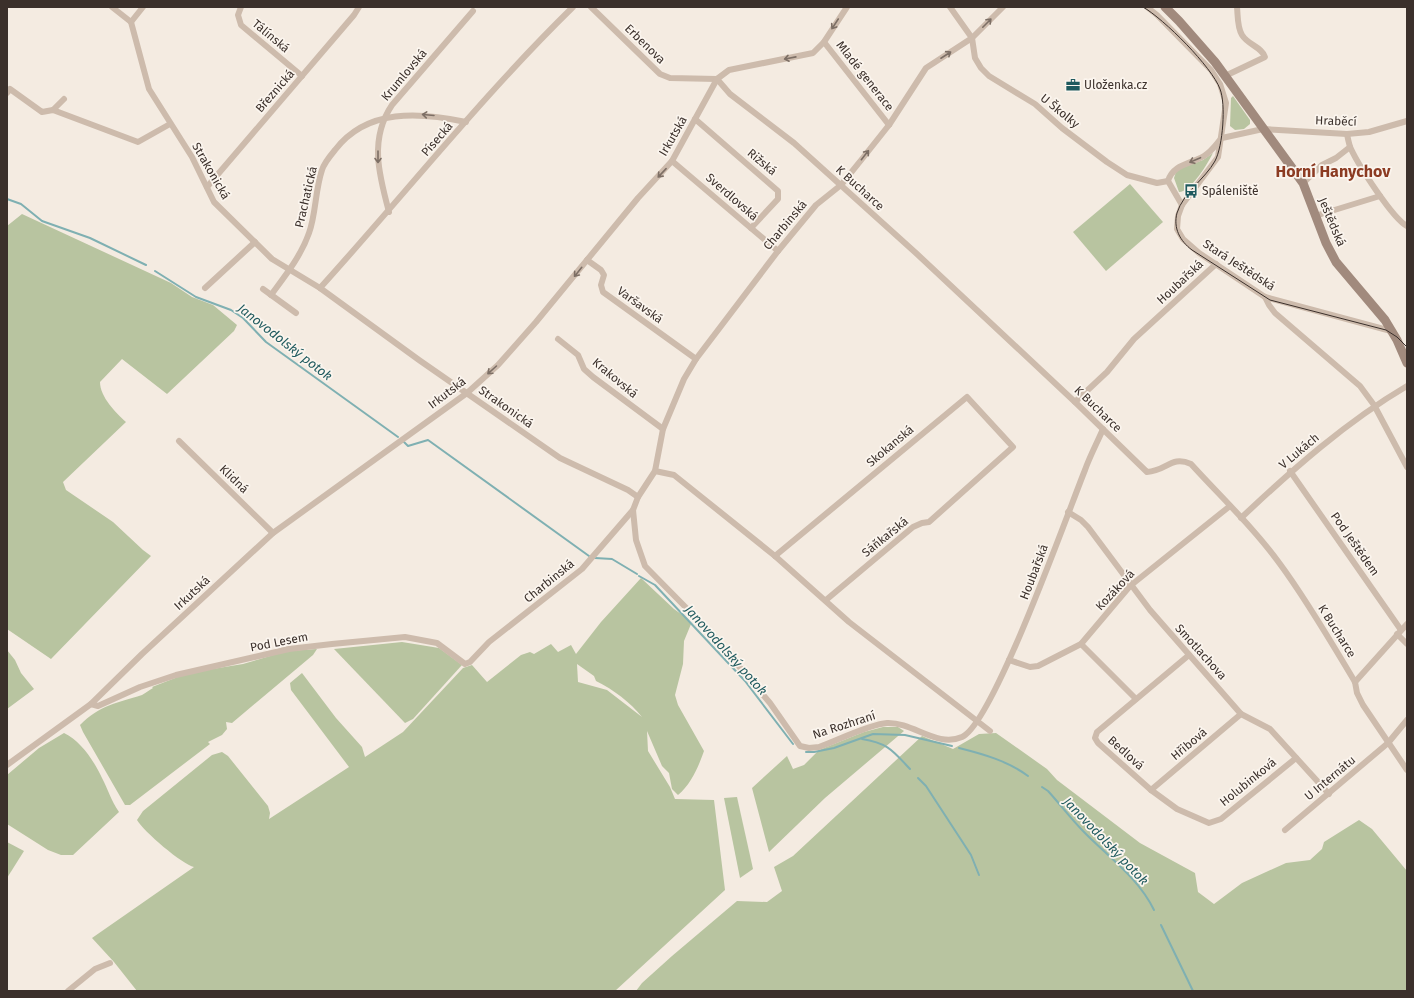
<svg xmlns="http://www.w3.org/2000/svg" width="1414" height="998" font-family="'Fira Sans',sans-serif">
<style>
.green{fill:#b8c4a0;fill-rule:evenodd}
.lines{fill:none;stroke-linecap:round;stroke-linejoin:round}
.stream{stroke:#7fb0b2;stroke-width:2}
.street{stroke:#cdbbac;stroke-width:6}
.secondary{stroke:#a18a7d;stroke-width:9}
.tram{stroke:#3b302b;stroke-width:1}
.oneway{stroke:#7d6f65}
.labels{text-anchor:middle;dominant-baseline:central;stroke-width:3.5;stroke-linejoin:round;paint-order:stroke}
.street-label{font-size:12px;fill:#3b302b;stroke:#fbf5ee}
.poi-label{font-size:12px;fill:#3b302b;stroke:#fbf5ee;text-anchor:start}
.water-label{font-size:13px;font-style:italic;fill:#1f5a5e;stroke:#fbf5ee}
.district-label{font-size:16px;font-weight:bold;fill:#8c3b22;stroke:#fbf5ee}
</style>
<rect width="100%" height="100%" fill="#f4ebe1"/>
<!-- green -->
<g class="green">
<path d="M 1233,96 L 1250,120 L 1250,124 L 1244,129 L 1235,130 L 1230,126 L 1231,98 Z"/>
<path d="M 1213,153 C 1208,163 1191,192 1179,192 L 1174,178 L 1176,172 L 1179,169 L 1203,160 Z"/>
<path d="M 1130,184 L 1163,222 L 1106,271 L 1073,232 Z"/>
<path d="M 22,214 L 171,283 L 192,297 L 213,305 L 237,325 L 234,331 L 167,394 L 122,359 L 100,382 C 100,397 116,413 126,422 L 63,482 L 66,490 L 113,522 L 143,550 L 151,556 L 51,659 L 7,629 L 7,226 Z"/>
<path d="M 641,578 L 674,609 L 688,619 L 691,624 L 684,641 L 683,664 L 675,695 L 678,705 L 704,751 C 698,768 691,784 678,795 L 672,789 L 669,773 L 662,766 L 647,731 L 648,751 L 670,787 L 675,799 L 714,800 L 725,890 L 615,991 L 137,991 L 114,962 L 92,938 L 194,867 C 183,865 143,831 137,820 L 143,811 L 212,755 L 222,752 L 228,756 L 268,806 L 270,813 L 269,819 L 349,767 L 291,690 L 290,683 L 302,673 L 336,718 L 362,747 L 365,757 L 403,732 L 463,668 L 472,665 L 487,682 L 521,655 L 530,652 L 534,654 L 551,644 L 558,652 L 571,645 L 576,654 L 601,622 ZM 577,664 L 594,676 L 596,681 C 614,690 630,702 642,717 L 607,690 L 578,682 Z"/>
<path d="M 402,642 L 439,648 L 462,665 L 413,719 L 405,723 L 334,649 Z"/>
<path d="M 317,649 L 313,655 L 232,723 L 226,722 L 227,729 L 222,735 L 208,742 L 210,744 L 130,805 L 125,805 L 83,732 L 80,725 C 100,705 117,703 142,695 C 146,693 149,690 153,688 L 152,687 L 188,673 L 243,664 L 287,651 Z"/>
<path d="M 7,650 L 15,660 L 21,673 L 34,689 L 7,709 Z"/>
<path d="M 883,727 L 898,727 L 904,731 L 825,798 L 769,852 L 752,788 L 787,756 L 793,769 L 804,765 L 819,750 L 864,732 Z"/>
<path d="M 64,733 C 81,741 94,761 102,778 C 108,789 111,801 119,812 L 73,855 L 61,855 L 48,850 L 7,824 L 7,775 L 39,748 Z"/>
<path d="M 996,733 L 1047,769 L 1057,780 L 1140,843 L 1195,873 L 1198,892 L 1214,904 L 1242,883 L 1286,863 L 1310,860 L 1322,849 L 1324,842 L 1359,820 L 1372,829 L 1407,871 L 1407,991 L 636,991 L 642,983 L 672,956 L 737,901 L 767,902 L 782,891 L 774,867 L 793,856 L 922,736 L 953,749 L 979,734 Z"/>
<path d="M 737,797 L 753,869 L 740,878 L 724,798 Z"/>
<path d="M 7,842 L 24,851 L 7,878 Z"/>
</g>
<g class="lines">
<!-- stream -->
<g class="stream">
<path d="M 7,199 L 21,204 L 42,221 L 90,238 L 146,265"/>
<path d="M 155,271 L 196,297 L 231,310 L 243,318 L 266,342 L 398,437"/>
<path d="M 403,441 L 408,446 L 428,440 L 589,556"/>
<path d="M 595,558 L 612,559 L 637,574"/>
<path d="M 639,576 L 655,585 L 745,681 L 793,744"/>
<path d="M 862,739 C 888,743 893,751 910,769"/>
<path d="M 959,748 C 983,754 1008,761 1028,776"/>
<path d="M 806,752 L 814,752 L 834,748 L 873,734 L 905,735 L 952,746"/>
<path d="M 918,778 L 926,786 L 971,855 L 979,875"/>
<path d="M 1042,787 L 1048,791 C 1060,804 1070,818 1083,831 C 1107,856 1138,877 1154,910"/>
<path d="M 1161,925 L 1193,991"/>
</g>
<!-- street -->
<g class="street">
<path d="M 112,7 L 131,22 L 149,89 L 192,157 L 214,202 L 272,259 L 320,288 L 419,360 L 560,458 L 628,490 L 638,497"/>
<path d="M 241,7 L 238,15 L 241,25 L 302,76"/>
<path d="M 591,7 L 660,74 L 670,78 L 717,79"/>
<path d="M 950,7 L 972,38 L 975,58 L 981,68 L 989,76 L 1035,104 L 1062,128 L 1107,162 L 1127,175 L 1157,183 L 1168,181"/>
<path d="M 1003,7 L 972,38 L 926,68 L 889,125 L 862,159 L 841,185 L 816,205 L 778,251 L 696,359 L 684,379 L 663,429 L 655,471 L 638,497 L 633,510 L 636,540 L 645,566 L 710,632 L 770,703 L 800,746 L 809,748 L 819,747 C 836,741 870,724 887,723 C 913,722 937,748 962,737 C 993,724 1068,512 1085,470 C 1090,456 1097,443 1103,429"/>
<path d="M 1147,7 L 1157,15 L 1211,70 L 1220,84 L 1226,103 L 1218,157 L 1182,205 L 1178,216 L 1177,229 L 1183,239 L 1199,253 L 1265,297 L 1391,331"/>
<path d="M 131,22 L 143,7"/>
<path d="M 824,42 L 889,125"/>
<path d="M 1225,76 L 1265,57 C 1262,47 1248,45 1242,35 C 1237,27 1238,16 1237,7"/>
<path d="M 717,79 L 730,94 L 794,143 L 917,254 L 1075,402 L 1147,472 C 1167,471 1171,455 1191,464 C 1221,497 1254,528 1280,564 C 1308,602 1331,642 1355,682 L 1357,693 L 1363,705 L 1407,770"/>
<path d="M 7,93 L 10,89 L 42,112 L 53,110 L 138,142 L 170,124"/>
<path d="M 53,110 L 64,99"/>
<path d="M 695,119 L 778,191 L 778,199 L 751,228"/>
<path d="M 1347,134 C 1348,139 1349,145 1351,149 C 1359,166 1393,219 1407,226"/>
<path d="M 1222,138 L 1263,129 L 1347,134 L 1369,132 L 1407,121"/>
<path d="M 672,161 L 778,251"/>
<path d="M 1303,183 L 1322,165 L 1336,158 L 1350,147"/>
<path d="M 207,187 L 354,15 L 359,7"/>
<path d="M 1182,205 L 1168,181 C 1173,164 1191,164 1204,156 C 1211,152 1215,146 1220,140"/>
<path d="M 389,212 C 379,175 369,139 392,105 L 473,11"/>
<path d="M 1315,216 L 1380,196"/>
<path d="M 587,260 L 601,270 L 604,275 L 601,285 L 603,292 L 696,359"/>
<path d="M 205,288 L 255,242"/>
<path d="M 320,288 C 405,194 483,95 573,7"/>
<path d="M 263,289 L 296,313"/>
<path d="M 271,295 C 285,276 301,256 309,233 C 316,214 315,191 322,170 C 324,163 330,156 335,150 C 367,108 420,112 466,122"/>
<path d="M 1265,297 L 1269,305 L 1275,313 L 1360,386 L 1374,405 L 1407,467"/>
<path d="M 558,339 L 578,355 L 584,369 L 593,377 L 663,429"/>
<path d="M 1075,402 L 1107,372 L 1134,339 L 1216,264"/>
<path d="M 179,441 L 273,533"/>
<path d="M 655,471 L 674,475 L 775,556 L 849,622 L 990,731"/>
<path d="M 1290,471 L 1401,630"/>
<path d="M 1068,512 L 1081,520 L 1088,527 L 1150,610 L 1241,714 L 1270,729 L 1329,794"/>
<path d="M 1241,518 C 1293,469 1346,422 1407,386"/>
<path d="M 775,556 L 967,397 L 1013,447 L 929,522 L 922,523 L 913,527 L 826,600"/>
<path d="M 1397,634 L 1407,644"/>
<path d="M 1081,644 L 1136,699"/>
<path d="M 1189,655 L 1097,732 L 1095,738 L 1098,743 L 1151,790 L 1177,809 L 1209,823 L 1221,819 L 1296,758"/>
<path d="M 1009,660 L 1030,667 L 1038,666 L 1081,644 L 1130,586 L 1230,506"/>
<path d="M 1355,682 L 1407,624"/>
<path d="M 91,704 L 98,706 L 140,687 L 176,675 L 289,649 L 332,644 L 405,637 L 437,643 L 465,664 L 470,662 L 489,642 L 582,569 L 633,510"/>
<path d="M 7,765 L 91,704 L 142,654 L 273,533 L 467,393 L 498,365 L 536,322 L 638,198 L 672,161 L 717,79 L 729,70 L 813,53 L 824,42 L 847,7"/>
<path d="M 1151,790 L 1241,714"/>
<path d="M 1285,830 L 1388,743 L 1407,720"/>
<path d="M 68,991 L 95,969 L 110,963"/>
</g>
<!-- secondary -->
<path class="secondary" d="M 1165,7 L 1179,21 L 1215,62 L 1303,183 L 1326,243 L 1336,262 L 1385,320 L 1397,340 L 1407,363"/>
<!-- tram -->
<path class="tram" d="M 1143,7 C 1164,19 1212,67 1220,89 C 1226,104 1223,146 1215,161 C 1205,179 1183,193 1177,213 C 1173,228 1180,241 1192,250 L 1270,300 L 1386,330 L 1397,337 L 1407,347"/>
</g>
<!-- one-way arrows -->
<defs><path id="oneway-shaft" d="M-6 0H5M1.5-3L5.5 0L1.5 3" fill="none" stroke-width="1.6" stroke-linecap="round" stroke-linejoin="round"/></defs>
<g class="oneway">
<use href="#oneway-shaft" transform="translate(987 23) rotate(-45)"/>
<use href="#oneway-shaft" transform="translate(835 24) rotate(123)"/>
<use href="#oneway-shaft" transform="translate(946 55) rotate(-33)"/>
<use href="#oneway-shaft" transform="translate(790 58) rotate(169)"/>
<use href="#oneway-shaft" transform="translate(428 115) rotate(-175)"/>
<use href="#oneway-shaft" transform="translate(865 155) rotate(-52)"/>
<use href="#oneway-shaft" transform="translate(378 157) rotate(90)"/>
<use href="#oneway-shaft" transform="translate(1195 160) rotate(157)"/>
<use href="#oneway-shaft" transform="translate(662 173) rotate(133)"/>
<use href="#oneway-shaft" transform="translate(578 272) rotate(129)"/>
<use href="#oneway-shaft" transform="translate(492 370) rotate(138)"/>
</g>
<!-- icons -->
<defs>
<symbol id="office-bare" viewBox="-9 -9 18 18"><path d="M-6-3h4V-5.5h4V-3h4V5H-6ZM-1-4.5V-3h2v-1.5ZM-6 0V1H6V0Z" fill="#1f5a5e" stroke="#fbf5ee" stroke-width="2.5" paint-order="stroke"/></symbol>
<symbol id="bus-bare" viewBox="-9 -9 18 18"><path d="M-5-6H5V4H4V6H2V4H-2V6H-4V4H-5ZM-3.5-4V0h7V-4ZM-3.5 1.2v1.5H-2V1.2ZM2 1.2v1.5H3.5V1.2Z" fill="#1f5a5e" stroke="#fbf5ee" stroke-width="2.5" paint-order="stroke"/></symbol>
</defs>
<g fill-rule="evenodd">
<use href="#office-bare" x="1063" y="75" width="20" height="20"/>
<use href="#bus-bare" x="1181" y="181" width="20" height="20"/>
</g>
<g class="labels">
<!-- street labels -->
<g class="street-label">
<text transform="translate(271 36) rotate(40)">Tálínská</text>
<text transform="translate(645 44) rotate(44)">Erbenova</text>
<text transform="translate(404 75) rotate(-50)">Krumlovská</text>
<text transform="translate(865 76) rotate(52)">Mladé generace</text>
<text transform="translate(275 91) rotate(-49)">Březnická</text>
<text transform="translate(1060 111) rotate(39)">U Školky</text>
<text transform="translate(1336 121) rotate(2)">Hraběcí</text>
<text transform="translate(673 136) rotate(-60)">Irkutská</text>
<text transform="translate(437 139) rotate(-49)">Písecká</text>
<text transform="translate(762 162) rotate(40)">Rižská</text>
<text transform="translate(211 171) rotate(60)">Strakonická</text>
<text transform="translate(860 188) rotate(42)">K Bucharce</text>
<text transform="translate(306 197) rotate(-77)">Prachatická</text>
<text transform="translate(732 197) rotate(41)">Sverdlovská</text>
<text transform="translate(1332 222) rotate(67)">Ještědská</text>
<text transform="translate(785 225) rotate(-50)">Charbinská</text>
<text transform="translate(1239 265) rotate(33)">Stará Ještědská</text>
<text transform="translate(1180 282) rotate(-43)">Houbařská</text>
<text transform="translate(640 305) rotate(36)">Varšavská</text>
<text transform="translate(615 378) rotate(40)">Krakovská</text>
<text transform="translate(447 393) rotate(-37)">Irkutská</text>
<text transform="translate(506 407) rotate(35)">Strakonická</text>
<text transform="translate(1098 409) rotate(44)">K Bucharce</text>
<text transform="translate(890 446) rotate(-40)">Skokanská</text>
<text transform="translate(1299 451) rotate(-40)">V Lukách</text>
<text transform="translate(234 479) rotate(44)">Klidná</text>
<text transform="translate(885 537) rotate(-39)">Sáňkařská</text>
<text transform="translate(1355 544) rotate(55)">Pod Ještědem</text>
<text transform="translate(1034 572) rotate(-69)">Houbařská</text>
<text transform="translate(549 581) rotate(-39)">Charbinská</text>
<text transform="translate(1115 590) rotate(-47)">Kozáková</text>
<text transform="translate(192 593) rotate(-43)">Irkutská</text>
<text transform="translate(1337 631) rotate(58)">K Bucharce</text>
<text transform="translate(279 642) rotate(-11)">Pod Lesem</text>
<text transform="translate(1201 652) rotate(48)">Smotlachova</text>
<text transform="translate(844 725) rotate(-18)">Na Rozhraní</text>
<text transform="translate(1189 744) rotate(-40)">Hřibová</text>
<text transform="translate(1126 753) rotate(42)">Bedlová</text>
<text transform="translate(1330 778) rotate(-40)">U Internátu</text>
<text transform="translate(1248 782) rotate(-39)">Holubinková</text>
</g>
<!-- poi labels -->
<g class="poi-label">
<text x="1084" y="85">Uloženka.cz</text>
<text x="1202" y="191">Spáleniště</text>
</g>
<!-- water labels -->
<g class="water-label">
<text transform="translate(285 342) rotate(38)">Janovodolský potok</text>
<text transform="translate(726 650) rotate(48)">Janovodolský potok</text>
<text transform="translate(1106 841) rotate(46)">Janovodolský potok</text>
</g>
<!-- district labels -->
<g class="district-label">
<text x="1333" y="171">Horní Hanychov</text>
</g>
</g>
<!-- border -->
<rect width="1414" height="998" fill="none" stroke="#3b302b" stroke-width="16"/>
</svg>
